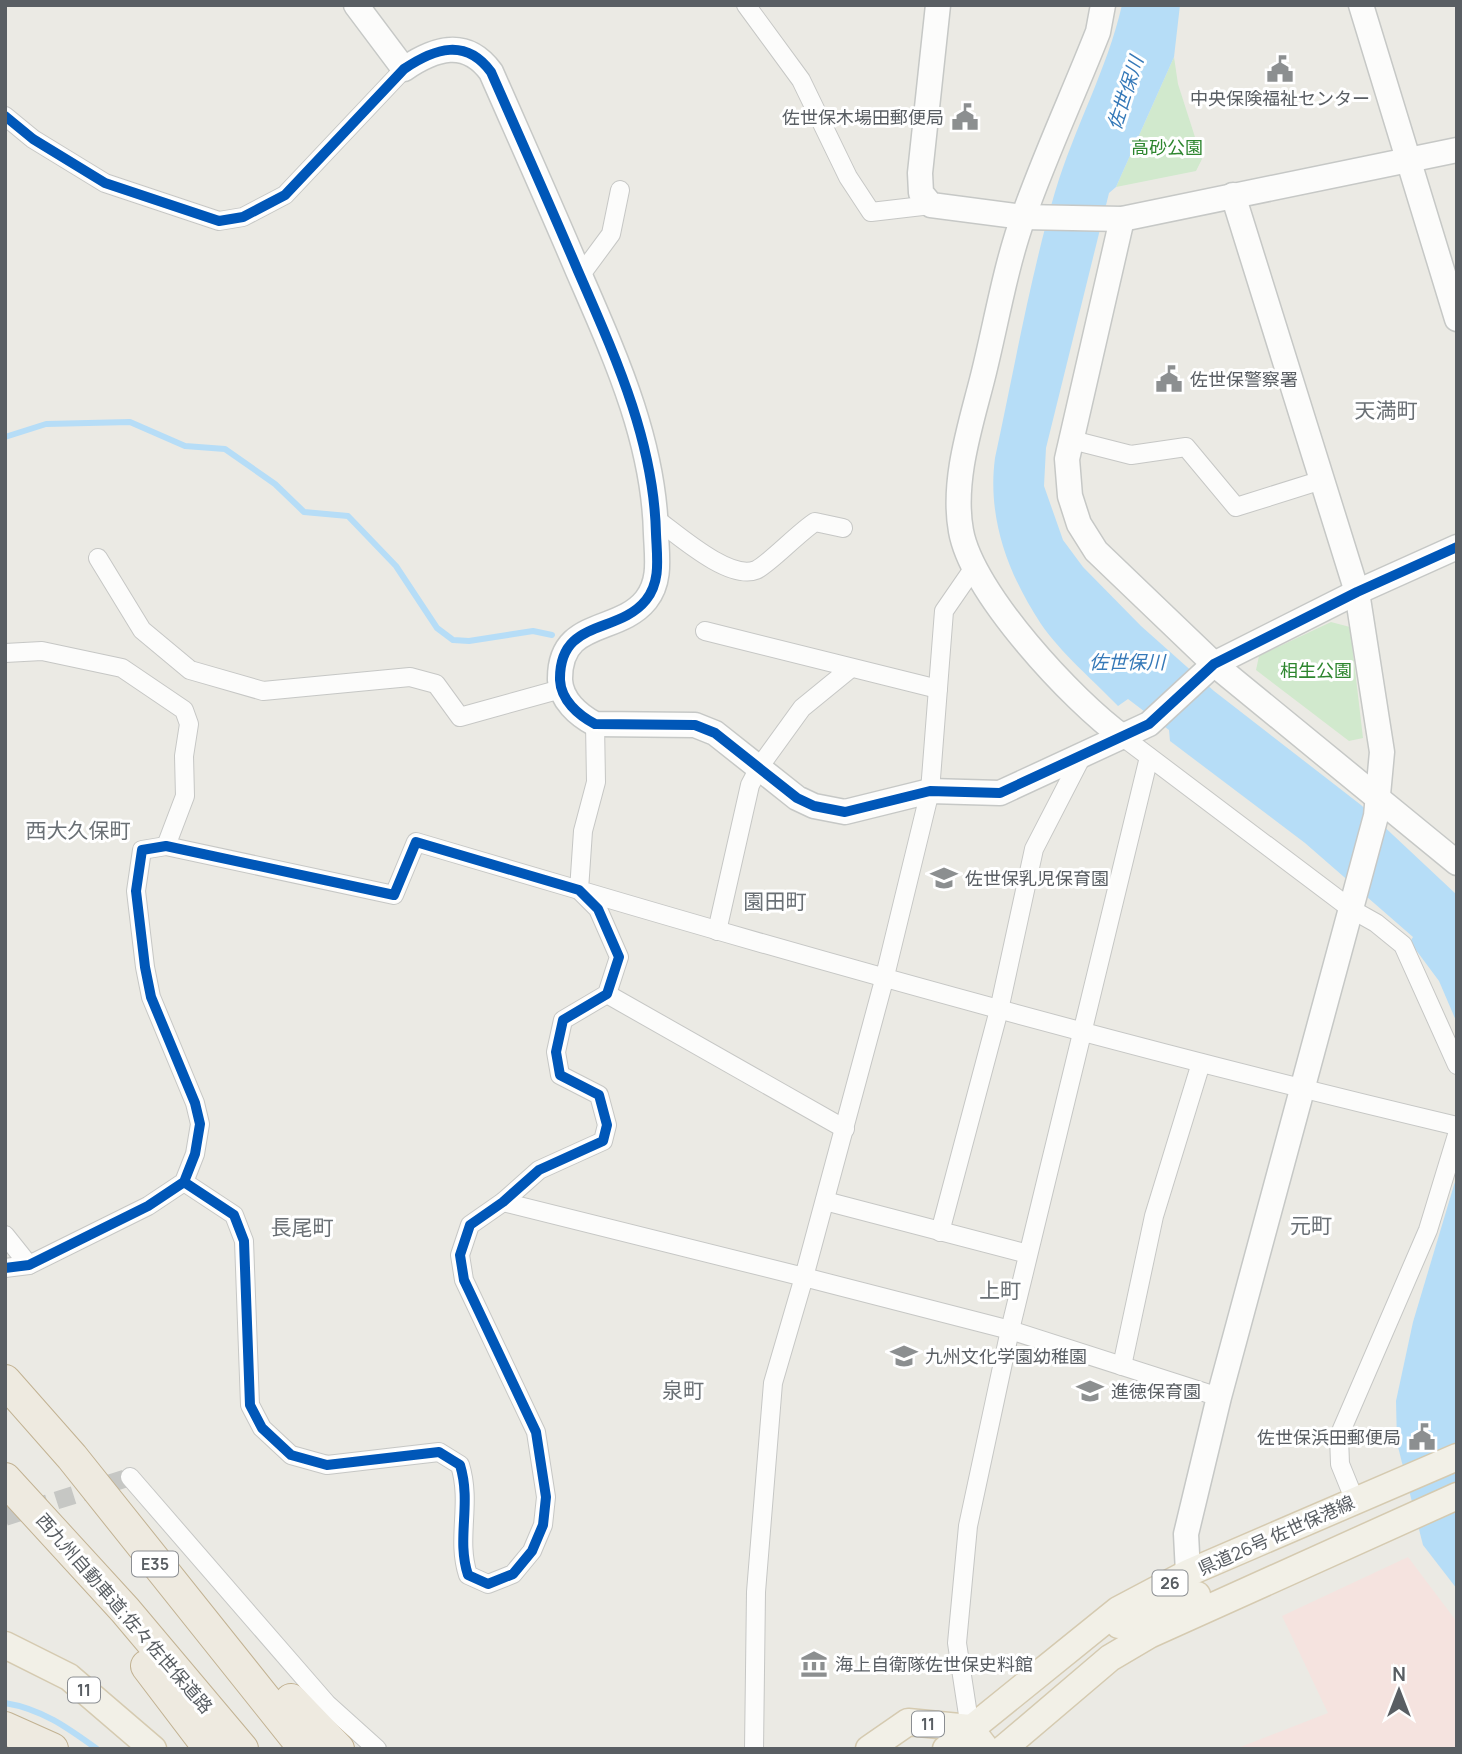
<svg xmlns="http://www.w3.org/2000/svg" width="1462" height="1754" font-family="Manrope,'Noto Sans JP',sans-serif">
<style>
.medical{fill:#f5e3df}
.green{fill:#d1e9cd}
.water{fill:#b6ddf7}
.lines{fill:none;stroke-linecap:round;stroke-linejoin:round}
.stream{stroke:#b6ddf7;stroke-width:6}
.street-tunnel{stroke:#c6c7c4;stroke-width:18;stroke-dasharray:18 9;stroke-linecap:butt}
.street-casing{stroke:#c6c7c5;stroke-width:20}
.secondary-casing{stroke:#c6c8c6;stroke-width:27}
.primary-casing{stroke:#d5cab0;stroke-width:29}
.highway-casing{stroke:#c2b292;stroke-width:34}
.street{stroke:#fcfcfb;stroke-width:18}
.secondary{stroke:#fcfcfb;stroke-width:24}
.primary{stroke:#f2f0e7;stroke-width:26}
.highway{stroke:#eeeae0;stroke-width:32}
.cycleway-casing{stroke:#fff;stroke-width:15}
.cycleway{stroke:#0057b8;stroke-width:10}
.labels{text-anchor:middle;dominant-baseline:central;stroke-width:6;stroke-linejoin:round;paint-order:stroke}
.shield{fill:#fff;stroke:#8b8e92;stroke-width:2}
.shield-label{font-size:16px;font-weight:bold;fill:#595e63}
.poi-label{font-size:18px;fill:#595e63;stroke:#fff;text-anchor:start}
.park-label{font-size:18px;fill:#2e862f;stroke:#fff}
.street-label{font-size:18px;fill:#595e63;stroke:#fff}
.water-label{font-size:19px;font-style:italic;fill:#3579b8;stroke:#fff}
.quarter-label{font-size:21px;fill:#6a7075;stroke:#fff}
</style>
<rect width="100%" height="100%" fill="#ebeae4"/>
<!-- medical -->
<path class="medical" d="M 1408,1557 L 1457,1622 L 1457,1749 L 1235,1749 L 1328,1713 L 1282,1616 Z"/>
<!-- green -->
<g class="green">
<path d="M 1174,57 L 1178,84 L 1202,159 L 1196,171 L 1116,187 Z"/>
<path d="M 1331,622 L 1350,627 L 1363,738 L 1349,741 L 1256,670 L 1259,656 Z"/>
</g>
<!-- water -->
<g class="water">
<path d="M 1122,5 L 1180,5 L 1174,57 L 1116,187 L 1109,193 L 1046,448 L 1044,486 L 1063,540 L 1083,567 L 1141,626 L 1214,691 L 1361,805 L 1457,895 L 1457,1023 L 1439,981 L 1410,942 L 1413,937 L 1305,843 L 1170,741 L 1169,730 L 1128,699 L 1118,706 C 1094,681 1060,652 1041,624 C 1008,574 987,518 995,458 C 1014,370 1030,278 1055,192 C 1074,128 1107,70 1122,5 Z"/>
<path d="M 1457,1175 L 1457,1589 L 1423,1545 L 1397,1443 L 1396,1401 L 1413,1322 Z"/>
</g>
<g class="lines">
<!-- stream -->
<g class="stream">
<path d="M 5,437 L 46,424 L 130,422 L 185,446 L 225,449 L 275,484 L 304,512 L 348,516 L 396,566 L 437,628 L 453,640 L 469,641 L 533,631 L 552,635"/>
<path d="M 5,1703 C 42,1709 68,1728 97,1749"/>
</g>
<!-- street-tunnel -->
<path class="street-tunnel" d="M 5,1517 L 130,1477"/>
<defs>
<g id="street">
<path d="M 746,5 L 801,80 L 848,177 L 871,212 L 931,205"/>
<path d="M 5,116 L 33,139 L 105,183 L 219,221 L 243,217 L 285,195 L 404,69"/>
<path d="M 580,276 L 611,234 L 620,190"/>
<path d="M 1072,440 L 1131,455 L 1186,447 L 1236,507 L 1322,480"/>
<path d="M 656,519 C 677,534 729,581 756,570 C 768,565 799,532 815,522 L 843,528"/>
<path d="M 98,558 L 142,630 L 190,670 L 263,691 L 410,677 L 436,684 L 460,717 L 561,689"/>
<path d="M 705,631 L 938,689"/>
<path d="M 5,653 L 42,651 L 122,668 L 184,710 L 189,724 L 184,756 L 185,796 L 166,846"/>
<path d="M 595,724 L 596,782 L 583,831 L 579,890 C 870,976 1161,1056 1457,1126"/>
<path d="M 1123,737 L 1351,909 L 1376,923 L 1403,945 L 1457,1065"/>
<path d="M 717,931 L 750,785 L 760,766 L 802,708 L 851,668"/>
<path d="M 607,994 L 845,1129"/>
<path d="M 825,1201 L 1028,1254"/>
<path d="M 503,1202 L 804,1277 L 884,980 L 930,791 L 944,611 L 975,566"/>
<path d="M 940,1232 L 999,1010 L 1034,849 L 1082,756"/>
<path d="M 5,1235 L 29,1265"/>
<path d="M 5,1268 L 29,1265 L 148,1206 L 184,1182 L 195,1154 L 200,1124 L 195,1103 L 151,997 L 145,967 L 136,891 L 142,850 L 166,846 L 394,895 L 416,842 L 579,890 L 598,909 L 619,957 L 607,994 L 563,1020 L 556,1052 L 560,1075 L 599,1095 L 607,1125 L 603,1141 L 539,1170 L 503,1202 L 470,1225 L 460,1255 L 464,1280 L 536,1432 L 546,1497 L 543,1525 L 532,1551 L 513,1574 L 488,1584 L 468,1575 C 456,1538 472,1504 460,1465 L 439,1452 L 327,1465 L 291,1455 L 262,1428 L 250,1405 L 244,1241 L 234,1215 L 184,1182"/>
<path d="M 1122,1366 L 1154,1216 L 1201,1063"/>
<path d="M 130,1477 L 327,1704 L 377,1749"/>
<path d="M 1355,1501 L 1340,1464 L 1339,1436 L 1428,1230 L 1457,1135"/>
<path d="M 970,1728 L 957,1643 L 968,1526 L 1010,1330 L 1149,757"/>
<path d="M 754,1749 L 756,1592 L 773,1383 L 804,1277 L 1010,1330 L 1219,1397"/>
</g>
<g id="secondary">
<path d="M 356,5 L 404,69 C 435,48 466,38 491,72 C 520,138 550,205 578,271 C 615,356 654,441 656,534 C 657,558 661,581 646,600 C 618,635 559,618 560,680 C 561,700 578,715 595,724 L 695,725 L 715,733 L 797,798 L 814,806 L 845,812 L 930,791 L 1000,793 L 1149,724 L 1214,664 L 1357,592 L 1457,547"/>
<path d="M 938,5 L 920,173 L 921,193 L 931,205 L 1023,217 L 1122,219 L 1457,150"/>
<path d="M 1103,5 L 1098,32 C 1074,93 1046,153 1024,215 C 1005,267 996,325 982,380 C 970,427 952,482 961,531 C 972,593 1073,701 1123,737"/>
<path d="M 1361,5 L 1457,319"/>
<path d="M 1122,219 L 1067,459 L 1070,496 L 1079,524 L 1096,551 L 1214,664 L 1457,863"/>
<path d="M 1181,1588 L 1188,1573 L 1186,1534 L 1219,1397 L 1376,816 L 1382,752 L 1357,592 L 1233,195"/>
</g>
<g id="primary">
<path d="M 1119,1625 L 1197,1595"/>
<path d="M 5,1645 L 69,1677 L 153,1749"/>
<path d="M 869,1749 L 908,1722 L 970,1728 L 986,1749"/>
<path d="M 946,1749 L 1118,1610 L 1188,1573 L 1457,1457"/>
<path d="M 1003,1749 L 1110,1658 L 1149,1635 L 1457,1496"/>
</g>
<g id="highway">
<path d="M 5,1381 L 72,1457 L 305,1749"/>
<path d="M 5,1479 L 125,1610 L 242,1749"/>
<path d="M 147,1666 L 210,1749"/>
<path d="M 291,1700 L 338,1749"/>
<path d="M 5,1728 L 52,1749"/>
</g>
</defs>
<!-- street casing -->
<use href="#street" class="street-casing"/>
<!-- secondary casing -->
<use href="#secondary" class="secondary-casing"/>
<!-- primary casing -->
<use href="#primary" class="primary-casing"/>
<!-- highway casing -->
<use href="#highway" class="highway-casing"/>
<!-- street -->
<use href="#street" class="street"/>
<!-- secondary -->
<use href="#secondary" class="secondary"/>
<!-- primary -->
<use href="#primary" class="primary"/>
<!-- highway -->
<use href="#highway" class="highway"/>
<defs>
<g id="cycleway">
<path d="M 5,116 L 33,139 L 105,183 L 219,221 L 243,217 L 285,195 L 404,69 C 435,48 466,38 491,72 C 520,138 550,205 578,271 C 615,356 654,441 656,534 C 657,558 661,581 646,600 C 618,635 559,618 560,680 C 561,700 578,715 595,724 L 695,725 L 715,733 L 797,798 L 814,806 L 845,812 L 930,791 L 1000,793 L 1149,724 L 1214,664 L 1357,592 L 1457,547"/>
<path d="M 5,1268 L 29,1265 L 148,1206 L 184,1182 L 195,1154 L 200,1124 L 195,1103 L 151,997 L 145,967 L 136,891 L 142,850 L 166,846 L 394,895 L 416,842 L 579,890 L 598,909 L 619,957 L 607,994 L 563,1020 L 556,1052 L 560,1075 L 599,1095 L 607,1125 L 603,1141 L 539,1170 L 503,1202 L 470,1225 L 460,1255 L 464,1280 L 536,1432 L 546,1497 L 543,1525 L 532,1551 L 513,1574 L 488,1584 L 468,1575 C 456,1538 472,1504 460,1465 L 439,1452 L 327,1465 L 291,1455 L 262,1428 L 250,1405 L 244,1241 L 234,1215 L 184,1182"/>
</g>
</defs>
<!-- cycleway casing -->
<use href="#cycleway" class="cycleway-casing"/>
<!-- cycleway -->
<use href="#cycleway" class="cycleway"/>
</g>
<!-- icons -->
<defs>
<symbol id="civic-bare" viewBox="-9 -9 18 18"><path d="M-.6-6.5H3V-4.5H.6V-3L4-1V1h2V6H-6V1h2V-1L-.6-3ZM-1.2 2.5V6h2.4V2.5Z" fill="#8c8f90" stroke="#fff" stroke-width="2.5" paint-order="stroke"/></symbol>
<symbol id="school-bare" viewBox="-9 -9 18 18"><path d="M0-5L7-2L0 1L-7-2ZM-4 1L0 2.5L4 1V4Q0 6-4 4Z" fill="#8c8f90" stroke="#fff" stroke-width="2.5" paint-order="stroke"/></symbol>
<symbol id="museum-bare" viewBox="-9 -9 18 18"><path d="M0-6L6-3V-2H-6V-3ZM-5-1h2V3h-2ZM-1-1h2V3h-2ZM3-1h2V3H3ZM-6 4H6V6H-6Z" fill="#8c8f90" stroke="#fff" stroke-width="2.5" paint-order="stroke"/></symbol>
</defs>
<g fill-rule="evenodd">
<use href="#civic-bare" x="1261" y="50" width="38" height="38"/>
<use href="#civic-bare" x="946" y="98" width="38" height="38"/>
<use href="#civic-bare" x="1150" y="360" width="38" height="38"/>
<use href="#school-bare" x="925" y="859" width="38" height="38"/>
<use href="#school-bare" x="885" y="1337" width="38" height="38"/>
<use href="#school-bare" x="1071" y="1372" width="38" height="38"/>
<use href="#civic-bare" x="1403" y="1418" width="38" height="38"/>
<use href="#museum-bare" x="795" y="1645" width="38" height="38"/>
</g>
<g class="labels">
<!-- shield labels -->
<g class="shield">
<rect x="132" y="1551.5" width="46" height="25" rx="5"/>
<rect x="1152.5" y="1570.5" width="35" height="25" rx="5"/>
<rect x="68" y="1677.5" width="32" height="25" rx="5"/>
<rect x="912" y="1711.5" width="32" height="25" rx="5"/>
</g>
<g class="shield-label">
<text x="155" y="1564">E35</text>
<text x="1170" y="1583">26</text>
<text x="84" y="1690">11</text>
<text x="928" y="1724">11</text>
</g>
<!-- poi labels -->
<g class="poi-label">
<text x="1280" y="98" text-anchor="middle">中央保険福祉センター</text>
<text x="944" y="117" text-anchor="end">佐世保木場田郵便局</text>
<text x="1190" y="379">佐世保警察署</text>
<text x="965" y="878">佐世保乳児保育園</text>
<text x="925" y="1356">九州文化学園幼稚園</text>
<text x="1111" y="1391">進徳保育園</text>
<text x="1401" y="1437" text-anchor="end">佐世保浜田郵便局</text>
<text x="835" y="1664">海上自衛隊佐世保史料館</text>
</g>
<!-- park labels -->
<g class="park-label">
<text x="1167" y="147">高砂公園</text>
<text x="1316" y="670">相生公園</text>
</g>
<!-- street labels -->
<g class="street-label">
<text transform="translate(1276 1535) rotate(-24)">県道26号 佐世保港線</text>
<text transform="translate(125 1613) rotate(49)">西九州自動車道;佐々佐世保道路</text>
</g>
<!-- water labels -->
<g class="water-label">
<text transform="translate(1125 93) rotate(-72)">佐世保川</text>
<text x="1127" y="662">佐世保川</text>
</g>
<!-- quarter labels -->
<g class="quarter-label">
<text x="1386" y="410">天満町</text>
<text x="78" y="830">西大久保町</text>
<text x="775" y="901">園田町</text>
<text x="1311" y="1225">元町</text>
<text x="302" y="1227">長尾町</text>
<text x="1000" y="1290">上町</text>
<text x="683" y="1390">泉町</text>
</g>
</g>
<!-- border -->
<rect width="1462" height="1754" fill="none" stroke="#595e63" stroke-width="14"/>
<!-- north arrow -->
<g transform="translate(1399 1691)" stroke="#ffffff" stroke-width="5" paint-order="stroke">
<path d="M0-5L12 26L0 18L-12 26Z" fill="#595e63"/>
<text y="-10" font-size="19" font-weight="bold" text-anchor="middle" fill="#595e63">N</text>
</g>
</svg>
